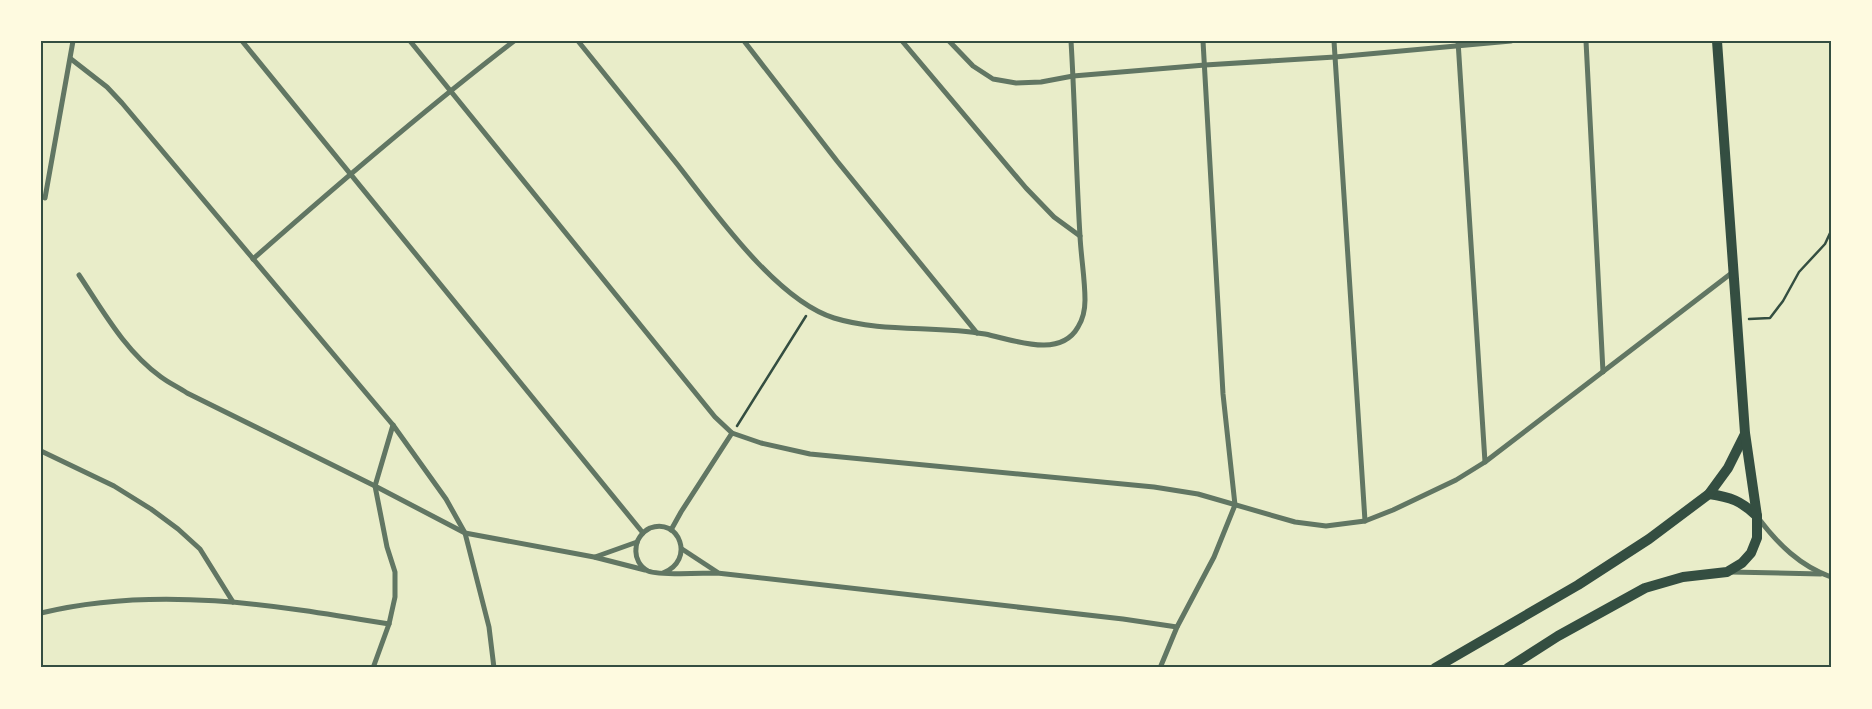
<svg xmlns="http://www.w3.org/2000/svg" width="1872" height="709" font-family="'Golos Text',sans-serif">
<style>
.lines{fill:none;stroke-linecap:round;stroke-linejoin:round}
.path{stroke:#344e41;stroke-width:2.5}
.minor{stroke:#617663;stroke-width:5}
.secondary{stroke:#344e41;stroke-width:10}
.neatline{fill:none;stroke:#344e41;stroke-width:2}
</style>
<rect width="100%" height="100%" fill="#e9edc9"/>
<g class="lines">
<!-- path -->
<g class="path">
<path d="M 1749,319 L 1770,318 L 1783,301 L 1799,272 L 1825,244 L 1831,231"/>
<path d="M 737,426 L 806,316"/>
</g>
<!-- minor -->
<g class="minor">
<path d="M 242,41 L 643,533"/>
<path d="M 410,41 L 715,417 L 732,433 L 761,443 L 810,454 L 1154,487 L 1198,494 L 1295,522 L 1326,526 L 1365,521 L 1393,510 L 1456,480 L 1485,462 L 1733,272"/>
<path d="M 578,41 C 611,82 644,123 677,164 C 714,211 776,300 834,318 C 883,333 935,325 985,334 C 1014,340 1060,359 1078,327 C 1083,319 1085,309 1085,300 C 1085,279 1081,257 1080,236 C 1076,171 1075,106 1071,41"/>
<path d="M 744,41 L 837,161 L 977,333"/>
<path d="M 902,41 L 1026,188 L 1054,217 L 1080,236"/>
<path d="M 949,41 L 973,66 L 993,79 L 1016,83 L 1041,82 L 1073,76 L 1205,65 L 1335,57 L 1511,41"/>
<path d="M 1334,41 L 1365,521"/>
<path d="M 1458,41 L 1485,462"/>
<path d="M 1586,41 L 1603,372"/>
<path d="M 71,59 L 107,87 L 122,103 L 393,425 L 446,499 L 465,533 L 489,627 L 494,668"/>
<path d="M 45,198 L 73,41"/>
<path d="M 253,259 C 338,184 424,110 514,41"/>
<path d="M 79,275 C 103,311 125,351 161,377 C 169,383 178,387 187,393 L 375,486 L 465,533 L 594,557 L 645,570"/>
<path d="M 41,451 L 114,486 L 151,509 L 178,529 L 200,549 L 233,602"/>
<path d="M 1759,519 C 1778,544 1800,566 1831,577"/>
<path d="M 671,530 L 681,512 L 732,433"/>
<path d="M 682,549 L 717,572"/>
<path d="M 595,557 L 637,542"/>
<path d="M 1730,572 L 1821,574"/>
<path d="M 663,573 C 696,560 679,517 650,528 C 642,532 636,540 636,549 C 635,558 640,567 648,571 C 660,576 702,573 717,573 L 1123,619 L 1177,627"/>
<path d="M 41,613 C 156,585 275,605 389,624"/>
<path d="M 373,668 L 389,624 L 395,597 L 395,572 L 387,547 L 375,486 L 393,425"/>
<path d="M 1160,668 L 1177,627 L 1214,557 L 1235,505 L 1223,394 L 1203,41"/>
</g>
<!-- secondary -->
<g class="secondary">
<path d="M 1709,494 C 1731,497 1741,501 1757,516"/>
<path d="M 1435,668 L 1578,585 L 1649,539 L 1709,494 L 1728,468 L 1745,434"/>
<path d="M 1508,668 L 1558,636 L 1645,588 L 1683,577 L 1727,572 L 1742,563 L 1751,553 L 1757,538 L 1757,516 L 1745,433 L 1717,41"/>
</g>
</g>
<!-- border -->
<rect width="1872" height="709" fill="none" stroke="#fefae0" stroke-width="85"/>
<rect x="42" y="42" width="1788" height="624" class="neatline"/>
</svg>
